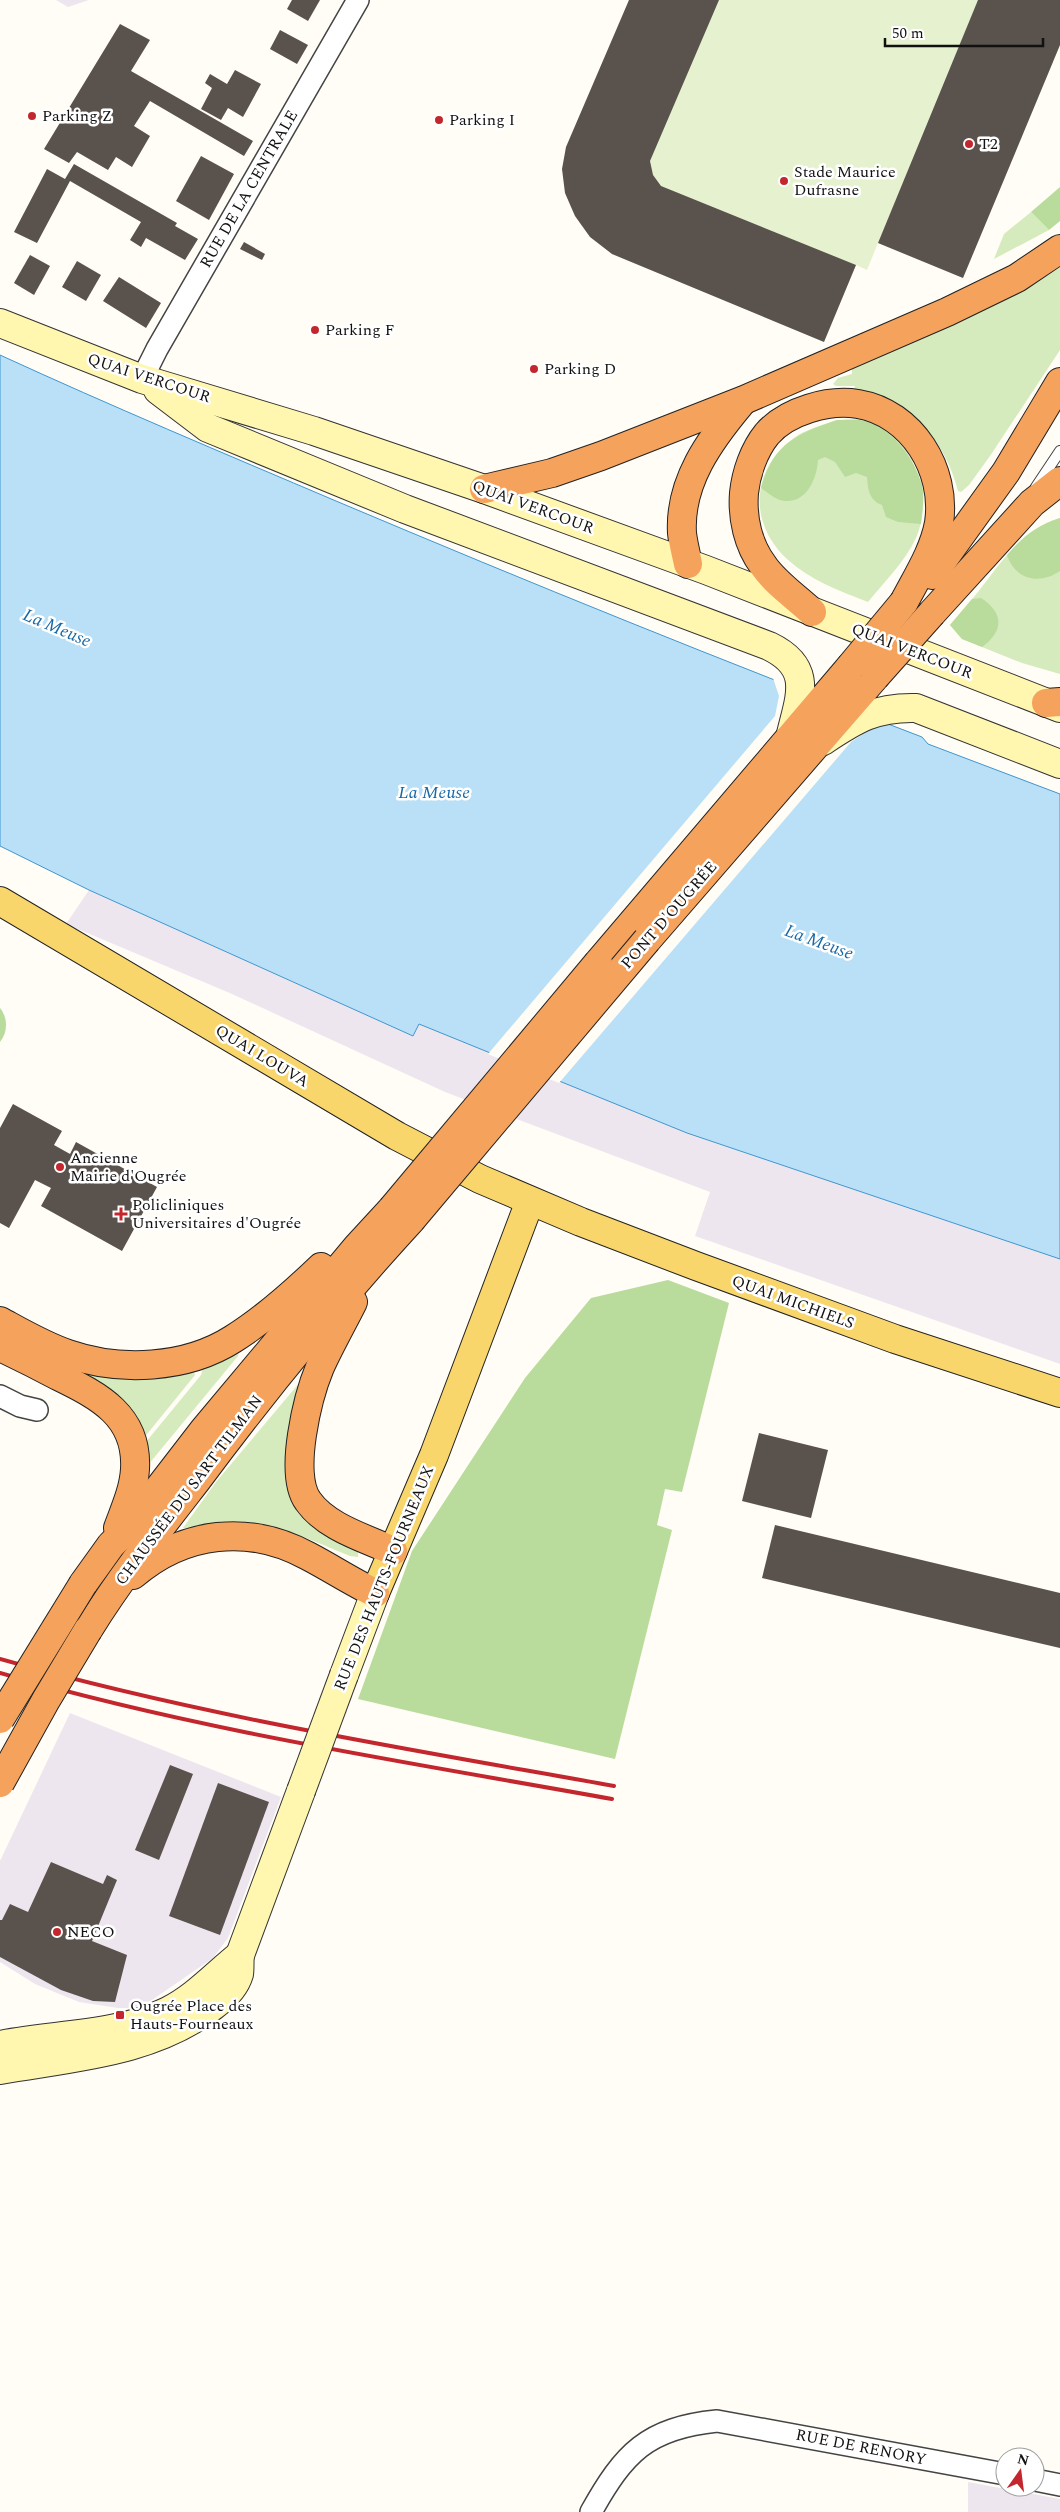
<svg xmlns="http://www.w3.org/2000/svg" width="1060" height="2512" font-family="Spectral,serif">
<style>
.industrial{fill:#eee6ef}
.green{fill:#d5ebbd}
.forest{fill:#b9dc9c}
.pitch{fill:#e6f2cf}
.water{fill:#b9e0f7;stroke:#3f96cf}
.pier{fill:#fffdf5}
.building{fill:#5a524d}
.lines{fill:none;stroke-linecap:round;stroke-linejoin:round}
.lane-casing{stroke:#444;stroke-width:12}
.street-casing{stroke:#444;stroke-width:24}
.secondary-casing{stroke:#333;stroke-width:30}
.primary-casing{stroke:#222;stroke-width:30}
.highway-casing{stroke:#222;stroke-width:30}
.lane{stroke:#fff;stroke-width:10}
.street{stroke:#fff;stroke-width:21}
.secondary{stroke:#fff6b0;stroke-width:28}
.primary{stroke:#f9d66b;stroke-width:28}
.highway{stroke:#f5a25d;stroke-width:28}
.rail{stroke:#c4262e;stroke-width:4}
.secondary-bridge-casing{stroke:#333;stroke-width:30;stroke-linecap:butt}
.highway-bridge-casing{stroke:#222;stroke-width:30;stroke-linecap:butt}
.secondary-bridge{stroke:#fff6b0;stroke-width:28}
.highway-bridge{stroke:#f5a25d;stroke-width:28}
.poi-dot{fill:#c4262e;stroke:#fff;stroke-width:2}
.labels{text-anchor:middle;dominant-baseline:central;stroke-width:5;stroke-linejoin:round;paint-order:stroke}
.poi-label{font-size:16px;fill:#111;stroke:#fff;text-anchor:start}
.street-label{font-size:16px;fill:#111;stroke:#fff}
.water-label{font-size:18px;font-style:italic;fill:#1768a6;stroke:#fff}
</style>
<rect width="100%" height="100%" fill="#fffdf5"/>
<!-- industrial -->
<g class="industrial">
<path d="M 56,0 L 89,0 L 68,7 Z"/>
<path d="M 89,890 L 413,1036 L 419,1023 L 687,1133 L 1060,1259 L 1060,1364 L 695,1236 L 710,1192 L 445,1092 L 232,994 L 66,924 Z"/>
<path d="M 70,1713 L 281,1797 L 228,1938 L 213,1958 L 152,2000 L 133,2008 L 118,2008 L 79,2002 L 35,1984 L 0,1962 L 0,1861 Z"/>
<path d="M 968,2482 L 1060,2499 L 1060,2512 L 968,2512 Z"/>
</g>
<!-- green -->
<g class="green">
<path d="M 1031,212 L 1049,230 L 994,259 L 1004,234 Z"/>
<path d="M 1060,267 L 1060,350 L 990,456 L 969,485 L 961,492 L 958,491 C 945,438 908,401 854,389 L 855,386 L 836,386 L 833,384 L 838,378 L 852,374 L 852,369 L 998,303 Z"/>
<path d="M 837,420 C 852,420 867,419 881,427 C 917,449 933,500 916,538 C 905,562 884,582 868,602 C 839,591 810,580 787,559 C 748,523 751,469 794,438 C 806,429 823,425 837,420 Z"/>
<path d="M 1060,518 L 1060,674 L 1022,663 L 962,639 L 950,625 C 959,614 969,603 978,592 C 1002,561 1021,531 1060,518 Z"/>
<path d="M 239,1351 L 238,1356 L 148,1465 L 141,1448 L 201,1375 L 202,1372 L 200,1362 Z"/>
<path d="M 54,1358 L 192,1365 L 195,1375 L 143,1439 Z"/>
<path d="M 306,1375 L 317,1529 L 337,1542 L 358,1551 L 358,1557 L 350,1556 C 311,1540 271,1521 228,1521 C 213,1521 197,1529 183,1528 L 216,1482 Z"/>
</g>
<!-- forest -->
<g class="forest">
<path d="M 1060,187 L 1060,221 L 1049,230 L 1031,212 Z"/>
<path d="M 837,420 C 844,420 853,419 860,420 C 890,425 914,457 922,485 C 925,497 922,512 921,524 L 898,522 L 886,517 L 882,505 C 869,500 868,490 867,477 L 856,473 L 845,477 L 835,462 L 825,457 L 818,460 C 817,478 807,503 785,501 C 776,500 768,493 761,488 C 773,444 796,434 837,420 Z"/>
<path d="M 1060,518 L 1060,571 C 1040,585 1015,580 1007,555 C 1022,537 1037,525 1060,518 Z"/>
<path d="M 981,598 C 1004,613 1004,631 982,647 L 962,639 L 950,625 L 972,599 Z"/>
<path d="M 0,1008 C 8,1018 8,1032 0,1042 Z"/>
<path d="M 668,1280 L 729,1303 L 682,1492 L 665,1489 L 657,1525 L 672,1530 L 615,1759 L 358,1699 L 412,1551 L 525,1378 L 591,1298 Z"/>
</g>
<!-- pitch -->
<path class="pitch" d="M 629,0 L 1060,0 L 1060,45 L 963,278 L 878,243 L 867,270 L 856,265 L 824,342 L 612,254 C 573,224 558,197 566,147 Z"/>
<!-- water -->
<path class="water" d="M 0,355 C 111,406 223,453 336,501 C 530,583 725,662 922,737 L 928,744 L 1060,794 L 1060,1259 L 687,1133 L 419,1024 L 413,1036 L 89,890 L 0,846 Z"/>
<!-- pier -->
<path class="pier" d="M 773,678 L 893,723 L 872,728 L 851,742 L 559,1083 L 488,1054 L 775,716 L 779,696 Z"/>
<!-- building -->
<g class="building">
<path d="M 292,0 L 320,0 L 308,21 L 287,9 Z"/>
<path d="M 629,0 L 719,0 L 650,161 L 653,175 L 661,186 L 856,265 L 824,342 L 612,254 L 590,237 L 575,216 L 565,193 L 562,169 L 566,147 Z"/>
<path d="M 978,0 L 1060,0 L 1060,45 L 963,278 L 878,243 Z"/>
<path d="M 120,24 L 150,40 L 131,71 L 253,141 L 244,156 L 150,101 L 134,126 L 150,136 L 132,167 L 116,157 L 108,170 L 77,152 L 69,163 L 44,149 Z"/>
<path d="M 280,30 L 308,45 L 297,64 L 270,49 Z"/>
<path d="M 235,70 L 261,84 L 243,117 L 228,108 L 221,120 L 201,109 L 212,88 L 205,83 L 210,74 L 227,84 Z"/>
<path d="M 201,156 L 234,174 L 209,220 L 176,201 Z"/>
<path d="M 74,164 L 177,223 L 175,226 L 198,239 L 185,260 L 146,238 L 141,247 L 130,240 L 141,222 L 70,181 L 37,243 L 14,232 L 47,169 L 65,179 Z"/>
<path d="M 244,242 L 265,254 L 262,260 L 240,249 Z"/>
<path d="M 30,255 L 50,266 L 34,295 L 14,283 Z"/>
<path d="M 77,261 L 101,275 L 86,301 L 62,287 Z"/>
<path d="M 119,277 L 161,303 L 146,328 L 103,301 Z"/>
<path d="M 13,1104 L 62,1131 L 54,1145 L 70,1154 L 76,1142 L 157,1187 L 122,1251 L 41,1206 L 51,1188 L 35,1180 L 9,1228 L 0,1223 L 0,1128 Z"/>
<path d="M 759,1433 L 828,1450 L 811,1518 L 742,1501 Z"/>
<path d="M 775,1525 L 1060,1593 L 1060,1648 L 762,1578 Z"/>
<path d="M 170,1765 L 193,1774 L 159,1860 L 135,1850 Z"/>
<path d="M 218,1783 L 269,1802 L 220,1935 L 169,1916 Z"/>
<path d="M 51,1862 L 103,1884 L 107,1875 L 117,1880 L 92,1941 L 127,1955 L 115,2002 L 93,2001 L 61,1990 L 0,1957 L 0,1920 L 2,1920 L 10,1904 L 28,1912 Z"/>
</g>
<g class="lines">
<defs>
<path id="lane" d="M 1036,487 L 1060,451"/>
<g id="street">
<path d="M 142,379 L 157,349 L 358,0"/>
<path d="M 0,1396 L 20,1406 L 37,1410"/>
<path d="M 1035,2480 L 1060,2485"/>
<path d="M 591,2512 C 624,2453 647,2428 717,2421 L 1005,2474"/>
</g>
<g id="secondary">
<path d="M 0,323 L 142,379 L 314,431 L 484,489 L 706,570 L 1060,708"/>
<path d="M 158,390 L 208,428 L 405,509 L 769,646 C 815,668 799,698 790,738"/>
<path d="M 823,741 C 856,719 875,707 916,708 L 1060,764"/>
<path d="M 344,1675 L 375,1593"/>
<path d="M 0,2045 C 55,2034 117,2036 168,2011 C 196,1997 216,1974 240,1955"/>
<path d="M 0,2070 C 73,2057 152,2053 213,2006 C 224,1998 235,1988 239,1974 C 240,1968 239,1961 240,1955 L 301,1791"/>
</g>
<g id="primary">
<path d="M 0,901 L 397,1136 L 480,1179 L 581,1222 L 696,1266 L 895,1339 L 1060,1393"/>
<path d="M 375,1593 L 434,1455 L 530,1201"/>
</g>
<g id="highway">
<path d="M 484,489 L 552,473 L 601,456 L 744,400 L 947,312 L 1017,278 L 1060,249"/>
<path d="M 688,564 C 686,554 683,543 682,533 C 679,482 710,440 741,403"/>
<path d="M 932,575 L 1006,472 L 1060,382"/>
<path d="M 812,612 C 796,597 775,583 763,565 C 748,545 742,518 744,493 C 746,473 754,450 767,434 C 787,411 829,399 858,404 C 912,413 947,470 939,523 C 934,551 917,577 904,602"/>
<path d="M 932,613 L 1032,503 L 1060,481"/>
<path d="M 1046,703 L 1060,702"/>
<path d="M 647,940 L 875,677"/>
<path d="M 598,963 L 850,667"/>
<path d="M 353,1302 C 342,1324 330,1345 320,1367 C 308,1396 288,1474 308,1501 C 326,1527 365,1538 393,1551"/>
<path d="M 0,1321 C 22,1333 44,1346 68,1354 C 120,1372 186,1369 233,1339 C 265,1319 294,1293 321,1267"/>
<path d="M 0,1347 C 19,1356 39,1366 58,1376 C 99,1396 138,1416 135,1469 C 134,1489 125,1509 118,1528"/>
<path d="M 133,1575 C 184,1531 249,1524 308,1556 C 331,1568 352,1582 375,1593"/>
<path d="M 83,1584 L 111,1545 L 129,1527 L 203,1431 L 357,1247 L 392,1209"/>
<path d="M 88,1630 C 121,1577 159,1529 197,1480 C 264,1390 335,1303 411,1220"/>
</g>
</defs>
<!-- lane casing -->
<use href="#lane" class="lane-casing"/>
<!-- street casing -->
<use href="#street" class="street-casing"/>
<!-- secondary casing -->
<use href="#secondary" class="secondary-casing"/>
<!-- primary casing -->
<use href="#primary" class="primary-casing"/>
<!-- highway casing -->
<use href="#highway" class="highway-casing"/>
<!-- lane -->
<use href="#lane" class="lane"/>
<!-- street -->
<use href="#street" class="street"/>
<!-- secondary -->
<use href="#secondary" class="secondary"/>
<!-- primary -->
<use href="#primary" class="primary"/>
<!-- highway -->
<use href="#highway" class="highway"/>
<!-- rail -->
<g class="rail">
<path d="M 0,1659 C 201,1716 408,1749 614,1786"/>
<path d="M 0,1673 C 200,1731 407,1762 612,1799"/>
</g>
<defs>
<path id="secondary-bridge" d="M 301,1791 L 344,1675"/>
<g id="highway-bridge">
<path d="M 850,667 L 904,602"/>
<path d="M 875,677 L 932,613"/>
<path d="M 392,1209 L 598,963"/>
<path d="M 411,1220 L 647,940"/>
<path d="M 0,1719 L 83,1584"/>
<path d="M 0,1783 L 46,1700 L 88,1630"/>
</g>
</defs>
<!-- secondary-bridge casing -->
<use href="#secondary-bridge" class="secondary-bridge-casing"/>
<!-- highway-bridge casing -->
<use href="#highway-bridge" class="highway-bridge-casing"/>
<!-- secondary-bridge -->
<use href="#secondary-bridge" class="secondary-bridge"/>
<!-- highway-bridge -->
<use href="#highway-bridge" class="highway-bridge"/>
</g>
<!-- markers -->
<g class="poi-dot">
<circle cx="32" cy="116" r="5"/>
<circle cx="439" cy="120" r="5"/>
<circle cx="969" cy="144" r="5"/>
<circle cx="784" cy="181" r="5"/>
<circle cx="315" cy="330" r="5"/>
<circle cx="534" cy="369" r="5"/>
<circle cx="60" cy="1167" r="5"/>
<path d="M118.5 1206.5h5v5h5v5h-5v5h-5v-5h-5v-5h5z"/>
<circle cx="57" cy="1932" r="5"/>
<rect x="115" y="2010" width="10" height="10" rx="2.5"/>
</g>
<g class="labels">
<!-- poi labels -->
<g class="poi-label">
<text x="42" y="116">Parking Z</text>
<text x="449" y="120">Parking I</text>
<text x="979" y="144">T2</text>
<text x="794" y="172">Stade Maurice<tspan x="794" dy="18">Dufrasne</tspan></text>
<text x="325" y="330">Parking F</text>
<text x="544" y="369">Parking D</text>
<text x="70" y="1158">Ancienne<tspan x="70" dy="18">Mairie d'Ougrée</tspan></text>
<text x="132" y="1205">Policliniques<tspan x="132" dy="18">Universitaires d'Ougrée</tspan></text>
<text x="67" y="1932">NECO</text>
<text x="130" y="2006">Ougrée Place des<tspan x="130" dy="18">Hauts-Fourneaux</tspan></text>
</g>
<!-- street labels -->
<g class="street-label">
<text transform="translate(249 189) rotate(-60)">RUE DE LA CENTRALE</text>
<text transform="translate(149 378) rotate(18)">QUAI VERCOUR</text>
<text transform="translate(533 507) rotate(20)">QUAI VERCOUR</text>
<text transform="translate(912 651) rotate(21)">QUAI VERCOUR</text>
<text transform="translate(669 915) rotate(-49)">PONT D'OUGRÉE</text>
<text transform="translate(262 1056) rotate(31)">QUAI LOUVA</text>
<text transform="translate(793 1302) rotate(20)">QUAI MICHIELS</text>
<text transform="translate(189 1490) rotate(-53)">CHAUSSÉE DU SART TILMAN</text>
<text transform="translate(384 1578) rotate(-68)">RUE DES HAUTS-FOURNEAUX</text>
<text transform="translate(861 2447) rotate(11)">RUE DE RENORY</text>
</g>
<!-- water labels -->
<g class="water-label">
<text transform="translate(57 628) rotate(23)">La Meuse</text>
<text x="434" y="792">La Meuse</text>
<text transform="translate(819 942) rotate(20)">La Meuse</text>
</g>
</g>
<!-- north arrow -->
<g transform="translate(1020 2472) rotate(14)"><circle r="24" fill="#ffffff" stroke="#a0a0a0"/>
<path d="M0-4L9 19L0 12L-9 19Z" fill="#c4262e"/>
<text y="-8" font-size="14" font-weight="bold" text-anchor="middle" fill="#111111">N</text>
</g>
<!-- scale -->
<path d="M885 38v8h158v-8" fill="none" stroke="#111111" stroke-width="2.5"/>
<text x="892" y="38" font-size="15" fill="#111111" stroke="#ffffff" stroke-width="4" paint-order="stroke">50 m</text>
</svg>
